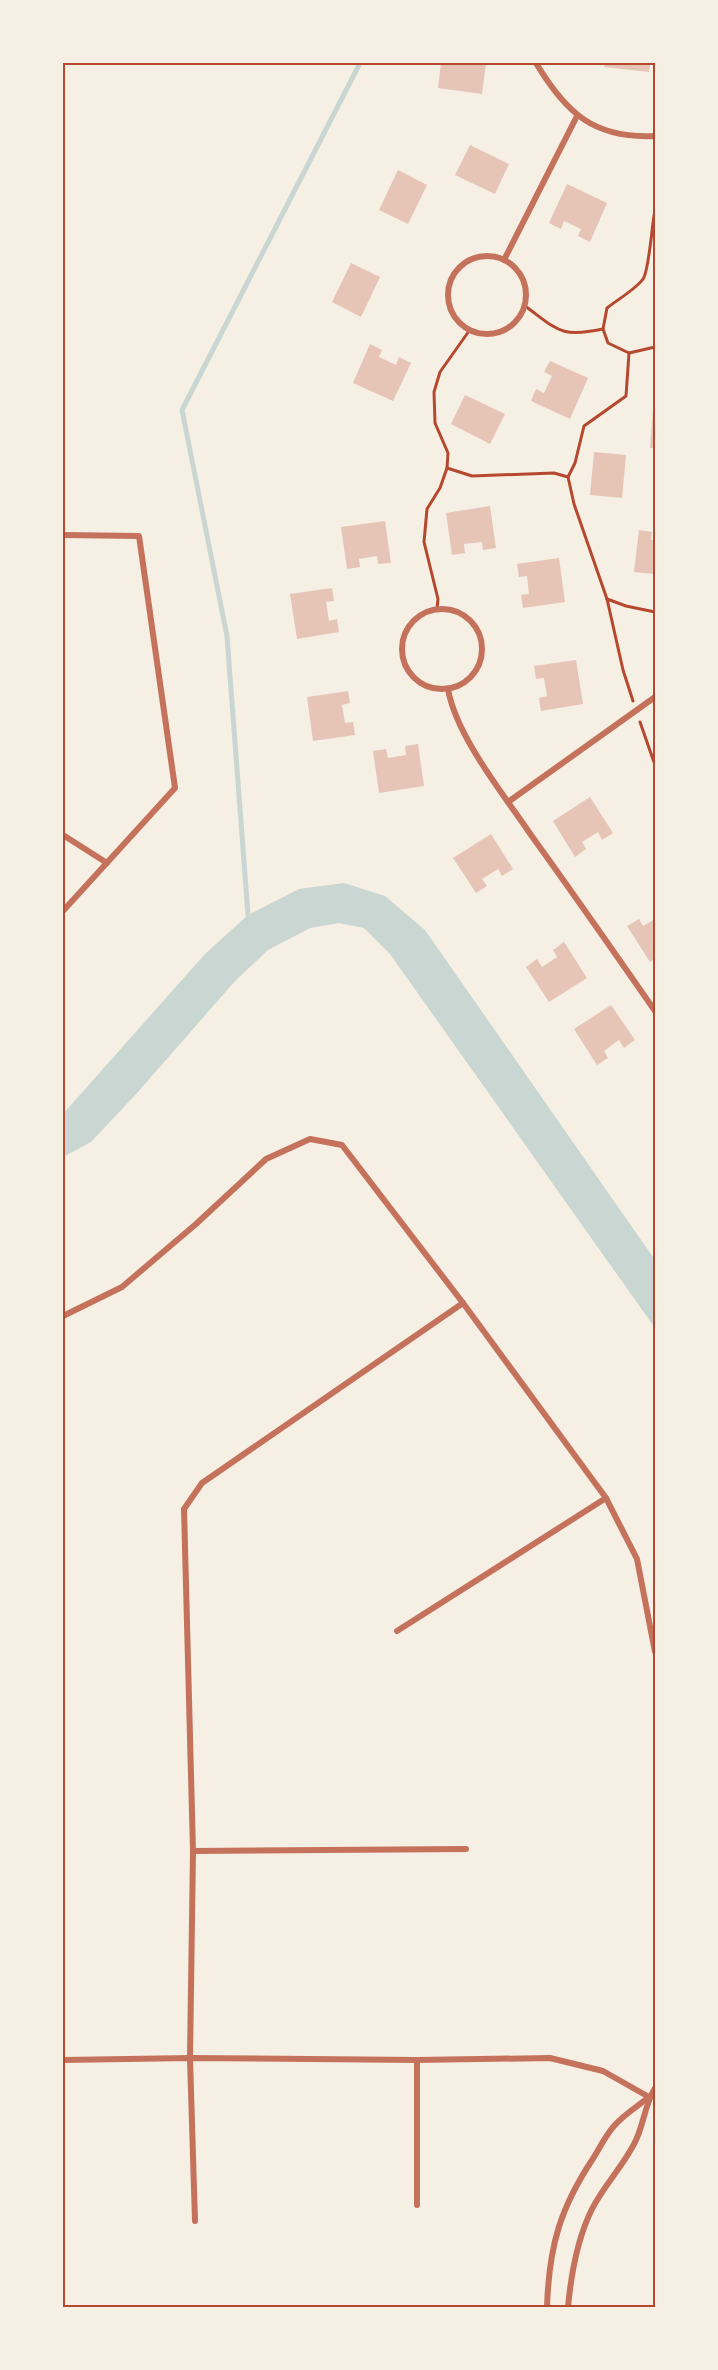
<svg xmlns="http://www.w3.org/2000/svg" width="718" height="2370" font-family="'Archivo Narrow',sans-serif">
<style>
.water{fill:#c9d6d2}
.lines{fill:none;stroke-linecap:round;stroke-linejoin:round}
.stream{stroke:#c9d6d2;stroke-width:5}
.building{fill:#e6c5b7}
.path{stroke:#b5482f;stroke-width:3}
.minor{stroke:#c5725c;stroke-width:6}
.neatline{fill:none;stroke:#b5482f;stroke-width:2}
</style>
<rect width="100%" height="100%" fill="#f6efe4"/>
<!-- water -->
<path class="water" d="M 344,883 L 385,896 L 425,930 L 655,1260 L 655,1328 L 390,954 L 364,928 L 339,923 L 310,928 L 268,950 L 235,981 L 137,1093 L 91,1142 L 63,1157 L 63,1114 L 205,954 L 248,915 L 299,889 Z"/>
<g class="lines">
<!-- stream -->
<path class="stream" d="M 251,922 L 248,915 L 227,636 L 182,410 L 360,63"/>
</g>
<!-- building -->
<g class="building">
<path d="M 441,63 L 486,63 L 482,94 L 438,88 Z"/>
<path d="M 605,63 L 650,63 L 649,72 L 604,67 Z"/>
<path d="M 470,145 L 509,164 L 495,194 L 455,175 Z"/>
<path d="M 398,170 L 427,185 L 408,224 L 379,210 Z"/>
<path d="M 567,184 L 607,203 L 590,242 L 578,236 L 581,229 L 564,221 L 561,229 L 549,223 Z"/>
<path d="M 351,263 L 380,277 L 361,317 L 332,302 Z"/>
<path d="M 370,344 L 382,350 L 379,357 L 396,365 L 399,357 L 411,363 L 393,401 L 353,383 Z"/>
<path d="M 550,361 L 588,378 L 570,419 L 531,401 L 536,389 L 544,393 L 552,376 L 544,372 Z"/>
<path d="M 465,395 L 505,414 L 490,444 L 451,424 Z"/>
<path d="M 653,409 L 655,409 L 655,448 L 650,448 Z"/>
<path d="M 594,452 L 626,455 L 622,498 L 590,495 Z"/>
<path d="M 490,506 L 496,548 L 483,550 L 482,542 L 464,544 L 465,553 L 452,555 L 446,513 Z"/>
<path d="M 385,521 L 391,563 L 378,564 L 377,556 L 359,559 L 360,567 L 347,569 L 341,527 Z"/>
<path d="M 639,530 L 652,532 L 651,540 L 655,540 L 655,574 L 634,572 Z"/>
<path d="M 559,558 L 565,602 L 523,608 L 521,595 L 529,594 L 527,576 L 519,577 L 517,564 Z"/>
<path d="M 332,588 L 334,601 L 326,602 L 329,621 L 337,619 L 339,632 L 297,639 L 290,594 Z"/>
<path d="M 576,660 L 583,704 L 541,711 L 539,698 L 547,696 L 544,678 L 536,679 L 534,666 Z"/>
<path d="M 348,691 L 350,703 L 342,705 L 345,723 L 353,722 L 355,735 L 313,741 L 307,697 Z"/>
<path d="M 418,744 L 424,786 L 379,793 L 373,751 L 386,749 L 388,758 L 406,755 L 405,746 Z"/>
<path d="M 590,797 L 613,833 L 602,840 L 598,832 L 582,842 L 586,849 L 575,857 L 553,821 Z"/>
<path d="M 491,834 L 513,869 L 502,876 L 498,869 L 482,879 L 487,886 L 476,893 L 453,858 Z"/>
<path d="M 639,919 L 643,926 L 655,919 L 655,959 L 650,962 L 627,926 Z"/>
<path d="M 564,942 L 587,978 L 549,1002 L 526,967 L 537,959 L 542,967 L 557,957 L 553,950 Z"/>
<path d="M 611,1005 L 635,1040 L 624,1048 L 619,1040 L 604,1051 L 608,1058 L 597,1065 L 574,1029 Z"/>
</g>
<g class="lines">
<!-- path -->
<g class="path">
<path d="M 525,306 C 558,330 560,338 603,329"/>
<path d="M 629,353 L 655,347"/>
<path d="M 447,468 L 472,476 L 554,473 L 568,477"/>
<path d="M 607,599 L 626,606 L 655,612"/>
<path d="M 437,609 L 438,599 L 424,542 L 427,509 L 440,488 L 447,468 L 448,453 L 435,423 L 434,392 L 440,372 L 469,331"/>
<path d="M 633,701 L 623,670 L 607,599 L 574,504 L 568,477 L 575,463 L 584,426 L 626,396 L 629,353 L 608,343 L 603,329 L 607,308 C 617,300 636,289 643,279 C 649,272 652,223 655,210"/>
<path d="M 640,722 L 655,765 L 655,831"/>
</g>
<!-- minor -->
<g class="minor">
<path d="M 536,63 C 566,113 594,139 655,136"/>
<circle cx="487" cy="295" r="39"/>
<path d="M 504,260 L 577,116"/>
<path d="M 63,535 L 139,536 L 175,788 L 63,911"/>
<circle cx="442" cy="649" r="40"/>
<path d="M 448,689 C 456,736 504,795 531,835 C 573,893 614,952 655,1011"/>
<path d="M 508,802 L 655,697"/>
<path d="M 63,835 L 107,863"/>
<path d="M 63,1316 L 122,1287 L 196,1224 L 266,1159 L 310,1139 L 342,1145 L 463,1303 L 606,1498 L 637,1559 L 655,1652"/>
<path d="M 397,1631 L 606,1498"/>
<path d="M 193,1851 L 466,1849"/>
<path d="M 63,2060 L 190,2058 L 417,2060 L 550,2058 L 603,2071 L 649,2097"/>
<path d="M 417,2060 L 417,2205"/>
<path d="M 195,2221 L 190,2058 L 193,1851 L 184,1509 L 202,1483 L 463,1303"/>
<path d="M 547,2307 C 549,2246 560,2208 594,2157 C 600,2147 606,2135 614,2126 C 623,2115 638,2106 649,2097"/>
<path d="M 568,2307 C 571,2275 577,2239 592,2209 C 604,2185 625,2164 636,2140 C 644,2123 645,2104 655,2088"/>
</g>
</g>
<!-- border -->
<rect width="718" height="2370" fill="none" stroke="#f6efe4" stroke-width="129"/>
<rect x="64" y="64" width="590" height="2242" class="neatline"/>
</svg>
